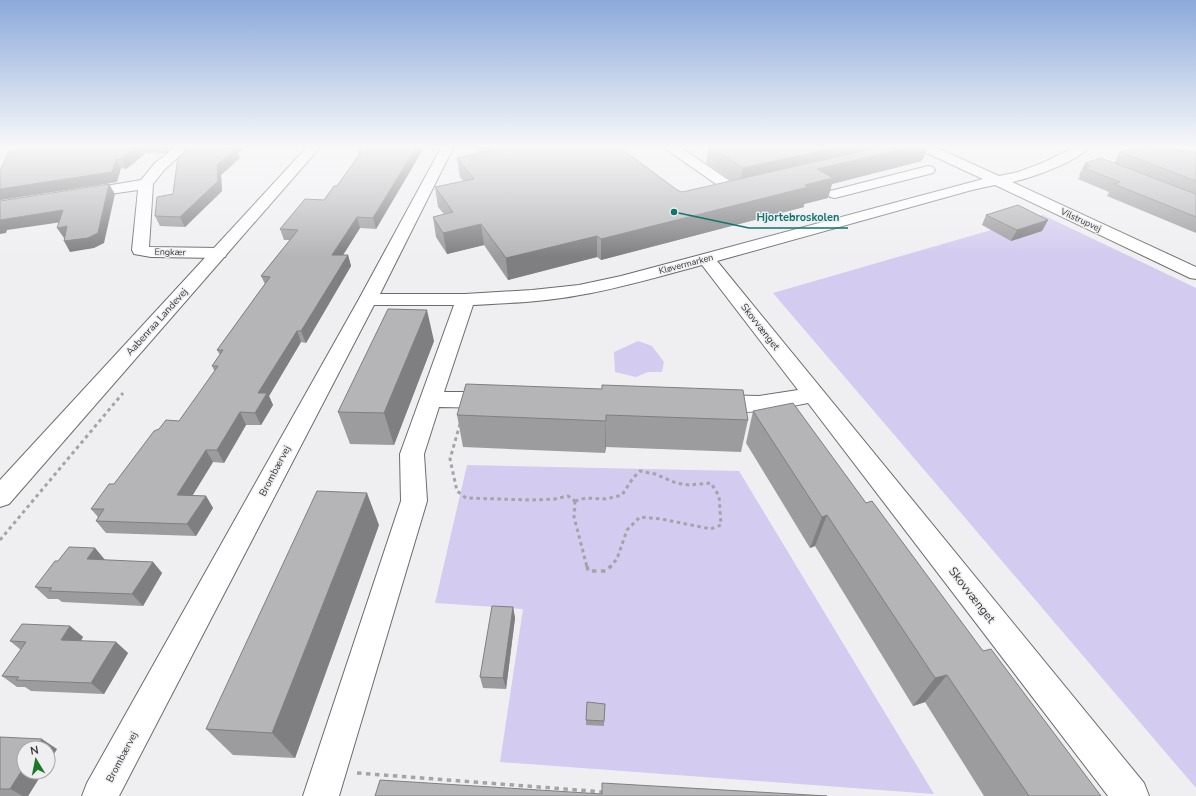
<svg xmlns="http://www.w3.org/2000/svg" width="1196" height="796" font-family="'Nunito Sans',sans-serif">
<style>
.green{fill:#d3cbf0}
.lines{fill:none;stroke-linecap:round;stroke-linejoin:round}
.minor-casing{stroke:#6c6b6e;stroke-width:2}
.major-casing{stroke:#6c6b6e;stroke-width:2}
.path-far1{stroke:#a4a4a6;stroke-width:3;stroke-dasharray:3.5 3.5;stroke-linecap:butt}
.path{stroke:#a4a4a6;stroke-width:3.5;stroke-dasharray:4.5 4.5;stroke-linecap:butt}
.minor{fill:#fff;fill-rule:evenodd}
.major{fill:#fff;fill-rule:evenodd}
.wall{fill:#9c9c9e}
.shaded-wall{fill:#7f7f81}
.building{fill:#b5b5b8;stroke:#7f7f81}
.labels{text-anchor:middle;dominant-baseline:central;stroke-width:3;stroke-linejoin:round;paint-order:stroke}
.far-street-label{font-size:9px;fill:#3a393b;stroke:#efeff2}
.street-label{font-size:10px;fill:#3a393b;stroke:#efeff2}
.near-street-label{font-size:12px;fill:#3a393b;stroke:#efeff2}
.leader{fill:none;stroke:#0f766e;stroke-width:1.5}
.callout-dot{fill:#0f766e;stroke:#efeff2;stroke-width:1.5}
.callout-label{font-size:11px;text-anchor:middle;font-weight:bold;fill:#0f766e;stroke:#efeff2;stroke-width:3;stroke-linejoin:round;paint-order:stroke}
</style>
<rect width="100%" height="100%" fill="#efeff2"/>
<!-- green -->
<g class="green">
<path d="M 1043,215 L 1196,288 L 1196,788 L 773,293 Z"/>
<path d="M 638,341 L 652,346 L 664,362 L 662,372 L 648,372 L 636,377 L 615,372 L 614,352 Z"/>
<path d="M 467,465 L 739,471 L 934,794 L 500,762 L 523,609 L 435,603 Z"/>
</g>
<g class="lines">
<defs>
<g id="minor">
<path d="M 177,146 L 191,146 L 165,169 L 153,184 L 149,247 L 219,248 L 225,249 L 227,253 L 225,257 L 219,258 L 151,257 L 134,254 L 132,250 L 138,190 L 82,198 L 77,197 L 75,194 L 77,191 L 82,190 L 141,180 L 155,163 Z"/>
<path d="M 442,146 L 454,146 L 380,294 L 465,294 L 532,290 L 579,285 L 621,276 L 700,255 L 983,179 L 918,149 L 917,146 L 933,146 L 999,176 L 1018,172 L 1042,163 L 1067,151 L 1075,146 L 1089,146 C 1082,160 1029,179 1012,182 L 1196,267 L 1196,279 L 1190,278 L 995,185 L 972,190 L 717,261 L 1144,783 L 1149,796 L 1108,796 L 808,403 C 777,409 739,417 708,408 L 705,403 L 708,398 L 716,395 L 759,396 L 798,390 L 702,265 C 661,276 621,288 580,295 C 544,302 508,303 473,305 L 444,392 L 491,392 L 499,395 L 502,400 L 499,405 L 491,408 L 439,407 L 424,454 L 427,501 L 339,796 L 303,796 L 401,501 L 400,454 L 454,305 L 374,305 L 119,796 L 82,796 L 87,783 L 359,299 Z"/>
<path d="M 665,146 L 679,146 L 743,190 L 745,193 L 743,196 L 738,197 L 733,196 L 666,149 Z"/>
<path d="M 928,166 L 933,167 L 935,170 L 933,173 L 835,198 L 830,197 L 828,194 L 830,191 Z"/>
</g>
<path id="major" d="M 308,146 L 321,146 L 9,504 L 0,507 L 0,480 Z"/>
</defs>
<!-- minor casing -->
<use href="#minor" class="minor-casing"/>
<!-- major casing -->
<use href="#major" class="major-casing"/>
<!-- path-far1 -->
<g class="path-far1">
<path d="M 460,424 L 450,459 L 457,491 L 466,498 L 532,500 L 555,499 L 568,496 L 575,501"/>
<path d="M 575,501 L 574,517 L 587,567"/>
<path d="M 575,501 L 586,498 L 606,499 L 622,495 L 633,478 L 640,471 L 655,474 L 676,483 L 689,485 L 711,483 L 719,496 L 721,525 L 711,529 L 661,519 L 640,517 L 627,530 L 617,559 L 610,567"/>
<path d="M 0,540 L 123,393"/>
</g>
<!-- path -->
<g class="path">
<path d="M 587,566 L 588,571 L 606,571 L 611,566"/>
<path d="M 357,773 L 604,792"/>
</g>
<!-- minor -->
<use href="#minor" class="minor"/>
<!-- major -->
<use href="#major" class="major"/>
</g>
<!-- wall -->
<g class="wall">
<path d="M 22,146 L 175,146 L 165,154 L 146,153 L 126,169 L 121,168 L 117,182 L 0,200 L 0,171 L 22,150 Z"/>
<path d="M 181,146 L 246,146 L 238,153 L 240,158 L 221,175 L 222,191 L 185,227 L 160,226 L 155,216 L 173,194 L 184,153 Z"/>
<path d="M 362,146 L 425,146 L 376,229 L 360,228 L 343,255 L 348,255 L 351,266 L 306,343 L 301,342 L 269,396 L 273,405 L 261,425 L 246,425 L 224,463 L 213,462 L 193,495 L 206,496 L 213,508 L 196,536 L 106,533 L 96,521 L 98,517 L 91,509 L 114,484 L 159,429 L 179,421 L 215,372 L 212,366 L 220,355 L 217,350 L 265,284 L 261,276 L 290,240 L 284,240 L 280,229 L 324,200 L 337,186 L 359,155 L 358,151 Z"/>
<path d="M 477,146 L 618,146 L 677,190 L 682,192 L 732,181 L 706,163 L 708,147 L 705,146 L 928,146 L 922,161 L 832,184 L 828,198 L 804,204 L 804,207 L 601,260 L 597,257 L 508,280 L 484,245 L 447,254 L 436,237 L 433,217 L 444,214 L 438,207 L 435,187 L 463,181 L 460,177 L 457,158 L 479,153 L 478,152 Z"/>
<path d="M 1016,146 L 1032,146 L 1030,148 Z"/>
<path d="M 1147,148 L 1181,151 L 1196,153 L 1196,233 L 1107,196 L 1109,192 L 1078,179 L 1080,176 L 1079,175 L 1085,163 L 1114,163 L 1120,152 Z"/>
<path d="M 986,215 L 1048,220 L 1042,231 L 1011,241 L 982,225 Z"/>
<path d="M 434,341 L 394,445 L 350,444 L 338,412 Z"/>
<path d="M 466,384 L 748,420 L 741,452 L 606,447 L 605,453 L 463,447 L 457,415 Z"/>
<path d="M 753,411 L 866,503 L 983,651 L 1101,796 L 984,796 L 925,702 L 913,706 L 815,546 L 810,548 L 746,443 Z"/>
<path d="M 379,525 L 295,758 L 233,755 L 206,729 Z"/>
<path d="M 95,548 L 105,560 L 153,562 L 162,573 L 143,606 L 62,602 L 58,599 L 48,599 L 35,587 L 58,561 Z"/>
<path d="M 513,607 L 515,618 L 506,689 L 483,688 L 480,677 Z"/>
<path d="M 70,626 L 83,637 L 81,641 L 116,642 L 128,653 L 104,694 L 31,691 L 25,687 L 17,687 L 2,676 L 21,650 L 10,641 Z"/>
<path d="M 605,704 L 604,726 L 586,725 L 586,720 Z"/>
<path d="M 0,737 L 57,749 L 48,763 L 48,748 L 24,772 L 43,772 L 28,796 L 0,796 Z"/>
</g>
<!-- shaded-wall -->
<g class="shaded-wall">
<path d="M 139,146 L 142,146 L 146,153 L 126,169 L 121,159 Z"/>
<path d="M 161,146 L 175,146 L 165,154 Z"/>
<path d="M 232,146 L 246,146 L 238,153 L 240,158 L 221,175 L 222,191 L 185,227 L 180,217 L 229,148 Z"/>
<path d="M 417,146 L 425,146 L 376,229 L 373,218 Z"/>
<path d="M 843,146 L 899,146 L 740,186 L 743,168 Z"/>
<path d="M 916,146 L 928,146 L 922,161 L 832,184 L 828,198 L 804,204 L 804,207 L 601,260 L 601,239 L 805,185 L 817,169 Z"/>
<path d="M 116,159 L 121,168 L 117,182 L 0,200 L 0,189 Z"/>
<path d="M 109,184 L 115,194 L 104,243 L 94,248 L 70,252 L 64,241 Z"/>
<path d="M 63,210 L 69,221 L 7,230 L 6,233 L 0,234 L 0,220 Z"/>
<path d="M 357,217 L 360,228 L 336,266 L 332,255 Z"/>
<path d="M 1048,220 L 1042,231 L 1011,241 L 1017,230 Z"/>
<path d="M 481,224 L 484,245 L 447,254 L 443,233 Z"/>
<path d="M 67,226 L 73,237 L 64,238 L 57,228 Z"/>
<path d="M 597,236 L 597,257 L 508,280 L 506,258 Z"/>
<path d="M 348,255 L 351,266 L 306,343 L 301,331 Z"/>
<path d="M 427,310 L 434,341 L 394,445 L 384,413 Z"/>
<path d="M 297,331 L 301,342 L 269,396 L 273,405 L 261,425 L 255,413 L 258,393 Z"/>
<path d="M 240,412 L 246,425 L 224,463 L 217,450 Z"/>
<path d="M 606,415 L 606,447 L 605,453 Z"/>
<path d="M 206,450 L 213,462 L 185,507 L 177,495 Z"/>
<path d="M 367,493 L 379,525 L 295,758 L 272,733 Z"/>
<path d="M 206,496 L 213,508 L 196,536 L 187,524 Z"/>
<path d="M 827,515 L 815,546 L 810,548 L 822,517 Z"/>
<path d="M 95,548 L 105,560 L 87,559 Z"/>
<path d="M 153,562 L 162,573 L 143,606 L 132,594 Z"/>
<path d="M 513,607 L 515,618 L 506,689 L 503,678 Z"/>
<path d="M 70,626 L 83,637 L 74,651 L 61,640 Z"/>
<path d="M 116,642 L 128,653 L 104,694 L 91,683 Z"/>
<path d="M 947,675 L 925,702 L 913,706 L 935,678 Z"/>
<path d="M 42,739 L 57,749 L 48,763 L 48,748 L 36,748 Z"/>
<path d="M 24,767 L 24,772 L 43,772 L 28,796 L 23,796 L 10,789 Z"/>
</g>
<!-- building -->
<g class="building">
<path d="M 22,146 L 139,146 L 121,159 L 116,159 L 112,172 L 0,189 L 0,171 L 9,151 L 22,150 Z"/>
<path d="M 193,146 L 232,146 L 229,148 L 236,149 L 217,165 L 218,181 L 180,217 L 155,216 L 157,197 L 173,194 L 178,157 Z"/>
<path d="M 362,146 L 417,146 L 373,218 L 357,217 L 332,255 L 348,255 L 301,331 L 297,331 L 258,393 L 267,393 L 255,413 L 240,412 L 217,450 L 206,450 L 177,495 L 206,496 L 187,524 L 96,521 L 104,509 L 91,509 L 109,484 L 114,484 L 154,431 L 159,429 L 166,420 L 179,421 L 218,366 L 212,366 L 223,350 L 217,350 L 270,277 L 261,276 L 298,230 L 280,229 L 305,199 L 324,200 L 334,186 L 337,186 L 362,151 L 358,151 Z"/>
<path d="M 486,146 L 618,146 L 677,190 L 682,192 L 885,146 L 916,146 L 817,169 L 833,178 L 805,185 L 808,187 L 601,239 L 597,236 L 506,258 L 481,224 L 443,233 L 433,217 L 453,212 L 435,187 L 474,179 L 457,158 L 491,151 Z"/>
<path d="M 708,146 L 843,146 L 743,168 Z"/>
<path d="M 1142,146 L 1147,148 L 1154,146 L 1166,146 L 1181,151 L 1185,150 L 1196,153 L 1196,181 L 1120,152 Z"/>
<path d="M 1101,158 L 1196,194 L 1196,217 L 1114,184 L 1120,182 L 1084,168 L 1090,166 L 1085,163 Z"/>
<path d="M 109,184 L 98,233 L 88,238 L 64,241 L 67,226 L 57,228 L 63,210 L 0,220 L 0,201 Z"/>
<path d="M 1018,205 L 1048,220 L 1017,230 L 986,215 Z"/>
<path d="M 388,309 L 427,310 L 384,413 L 338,412 Z"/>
<path d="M 466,384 L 602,389 L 602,385 L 743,390 L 748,420 L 606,415 L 606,421 L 457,415 Z"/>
<path d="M 793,403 L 866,503 L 872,501 L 983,651 L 991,649 L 1101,796 L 1029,796 L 947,675 L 935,678 L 827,515 L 822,517 L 753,411 Z"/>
<path d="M 317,491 L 367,493 L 272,733 L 206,729 Z"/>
<path d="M 69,547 L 95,548 L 87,559 L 153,562 L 132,594 L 49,591 L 52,588 L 35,587 L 55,561 L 58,561 Z"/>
<path d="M 492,606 L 513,607 L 503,678 L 480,677 Z"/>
<path d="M 22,624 L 70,626 L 61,640 L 116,642 L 91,683 L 16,680 L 19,677 L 2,676 L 26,642 L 10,641 Z"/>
<path d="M 587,702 L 605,704 L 604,721 L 586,720 Z"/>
<path d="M 0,737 L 42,739 L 36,748 L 24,748 L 24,767 L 10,789 L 0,789 Z"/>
<path d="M 380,780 L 602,794 L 602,783 L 827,796 L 375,796 Z"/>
</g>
<!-- sky -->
<linearGradient id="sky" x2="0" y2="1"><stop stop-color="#8ca9da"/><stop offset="0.57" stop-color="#f8f8f9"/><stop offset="1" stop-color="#f8f8f9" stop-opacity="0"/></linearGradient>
<rect width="1196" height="257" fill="url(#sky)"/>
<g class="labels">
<!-- far-street labels -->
<g class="far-street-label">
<text transform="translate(1081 220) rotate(25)">Vilstrupvej</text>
<text transform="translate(170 252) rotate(1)">Engkær</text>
<text transform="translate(686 264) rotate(-15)">Kløvermarken</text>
</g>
<!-- street labels -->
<g class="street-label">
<text transform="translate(157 322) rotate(-48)">Aabenraa Landevej</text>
<text transform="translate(760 327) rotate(52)">Skovvænget</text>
<text transform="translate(275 471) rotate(-62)">Brombærvej</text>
<text transform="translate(122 757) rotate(-62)">Brombærvej</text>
</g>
<!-- near-street labels -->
<g class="near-street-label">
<text transform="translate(972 595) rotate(52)">Skovvænget</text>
</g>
</g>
<!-- callouts -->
<path class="leader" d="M674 212L749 228H848"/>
<circle class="callout-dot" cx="674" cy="212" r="4"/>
<g class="callout-label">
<text x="798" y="221">Hjortebroskolen</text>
</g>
<!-- north arrow -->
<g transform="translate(36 760) rotate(350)"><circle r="19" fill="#efeff2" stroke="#a7a6a9"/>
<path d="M0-3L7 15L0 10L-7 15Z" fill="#1b7828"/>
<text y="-6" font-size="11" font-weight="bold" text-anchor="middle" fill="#3a393b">N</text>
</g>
</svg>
